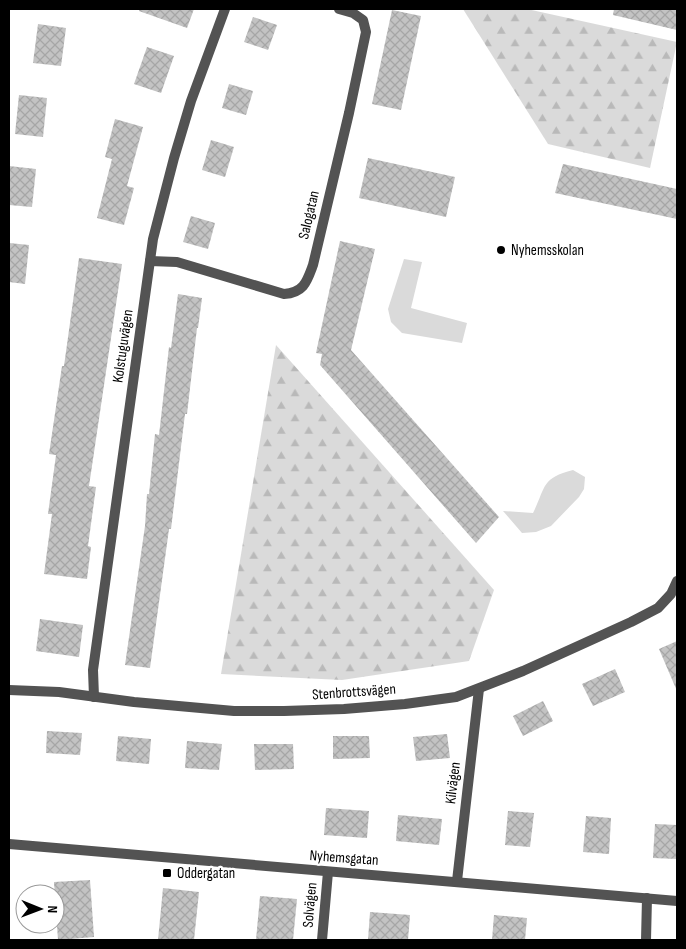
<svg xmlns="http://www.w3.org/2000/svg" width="686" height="949" font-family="'Sofia Sans Condensed',sans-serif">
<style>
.grass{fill:#dadada}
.forest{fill:url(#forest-firs)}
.building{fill:url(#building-cross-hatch)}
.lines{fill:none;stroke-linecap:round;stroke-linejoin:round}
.minor{stroke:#535353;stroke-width:10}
.poi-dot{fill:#000;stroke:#fff;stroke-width:2}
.labels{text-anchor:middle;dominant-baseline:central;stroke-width:4.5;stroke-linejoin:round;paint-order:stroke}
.street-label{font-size:15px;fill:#000;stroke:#fff}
.poi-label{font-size:15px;fill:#000;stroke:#fff;text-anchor:start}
</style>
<defs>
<pattern id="forest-firs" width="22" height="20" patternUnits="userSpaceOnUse" patternTransform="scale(1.25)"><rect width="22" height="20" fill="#dadada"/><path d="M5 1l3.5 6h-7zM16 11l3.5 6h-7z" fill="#b9b9b9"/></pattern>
<pattern id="building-cross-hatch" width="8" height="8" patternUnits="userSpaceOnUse" patternTransform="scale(1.25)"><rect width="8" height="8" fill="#c3c3c3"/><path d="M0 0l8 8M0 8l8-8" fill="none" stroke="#a6a6a6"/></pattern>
</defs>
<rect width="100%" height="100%" fill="#fff"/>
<!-- grass -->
<g class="grass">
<path d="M 404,259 L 422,262 L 411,308 L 467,323 L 462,343 L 402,333 L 391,322 L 388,309 Z"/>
<path d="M 573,470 L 585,477 L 584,489 L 579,497 L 551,526 L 536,532 L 522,533 L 503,511 L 533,513 C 546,487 541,478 573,470 Z"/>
</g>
<!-- forest -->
<g class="forest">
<path d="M 463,9 L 527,9 L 677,42 L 650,168 L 548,144 Z"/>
<path d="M 276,345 L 494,590 L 469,661 L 342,680 L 221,674 Z"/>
</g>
<!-- building -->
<g class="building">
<path d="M 140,9 L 194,9 L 187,28 L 139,11 Z"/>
<path d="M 614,9 L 677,9 L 677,30 L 613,15 Z"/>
<path d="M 392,10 L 421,16 L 401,110 L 372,104 Z"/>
<path d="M 253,17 L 277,25 L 268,50 L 244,42 Z"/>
<path d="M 38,24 L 66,28 L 61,66 L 33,63 Z"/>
<path d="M 147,47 L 174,56 L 161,93 L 134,84 Z"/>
<path d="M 229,84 L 253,91 L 246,115 L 222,108 Z"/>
<path d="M 19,95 L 47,98 L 43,137 L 15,134 Z"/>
<path d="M 115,119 L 143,127 L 127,186 L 134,188 L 124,225 L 97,218 L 112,159 L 105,157 Z"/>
<path d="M 211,140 L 234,147 L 225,177 L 202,170 Z"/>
<path d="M 368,158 L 455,177 L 446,217 L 359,198 Z"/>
<path d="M 563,164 L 677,189 L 677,219 L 555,193 Z"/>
<path d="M 9,166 L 36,169 L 32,207 L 9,205 Z"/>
<path d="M 191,216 L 215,223 L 208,249 L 183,242 Z"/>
<path d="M 340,241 L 375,249 L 351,350 L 499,517 L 476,543 L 320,365 L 322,354 L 316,353 Z"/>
<path d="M 9,243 L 29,245 L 25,284 L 9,282 Z"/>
<path d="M 79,258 L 122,264 L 89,486 L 96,487 L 88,546 L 91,547 L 87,579 L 44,574 L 52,514 L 48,514 L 56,455 L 49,454 L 62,366 L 64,366 Z"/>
<path d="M 178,294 L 202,298 L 198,328 L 197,328 L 187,414 L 185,414 L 171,529 L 169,529 L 150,668 L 125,665 L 145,526 L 147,494 L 149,494 L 155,434 L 159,435 L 169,347 L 171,348 Z"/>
<path d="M 40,619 L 83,625 L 79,657 L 36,651 Z"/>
<path d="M 677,641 L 677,691 L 659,649 Z"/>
<path d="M 615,669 L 625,692 L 593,706 L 582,684 Z"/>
<path d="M 543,701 L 553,721 L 523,736 L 513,716 Z"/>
<path d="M 47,731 L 82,733 L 80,755 L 46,753 Z"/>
<path d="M 447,734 L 450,758 L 416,761 L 413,737 Z"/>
<path d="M 118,736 L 151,739 L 149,764 L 116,761 Z"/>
<path d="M 333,736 L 369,736 L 370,758 L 333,759 Z"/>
<path d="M 187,741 L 222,744 L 219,770 L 185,768 Z"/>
<path d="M 254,744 L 293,744 L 294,769 L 255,770 Z"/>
<path d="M 326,808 L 369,811 L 367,838 L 324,835 Z"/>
<path d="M 508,811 L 534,813 L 530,847 L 505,845 Z"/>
<path d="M 398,815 L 442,819 L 439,845 L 396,841 Z"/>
<path d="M 586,816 L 611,818 L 609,854 L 583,852 Z"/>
<path d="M 655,824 L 677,825 L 677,859 L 653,858 Z"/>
<path d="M 90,880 L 94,937 L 58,940 L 54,882 Z"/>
<path d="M 163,888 L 199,892 L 194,940 L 158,940 Z"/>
<path d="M 260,896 L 297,899 L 293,940 L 256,940 Z"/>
<path d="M 370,912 L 410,915 L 408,940 L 368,940 Z"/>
<path d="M 494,915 L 527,918 L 525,940 L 492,940 Z"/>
</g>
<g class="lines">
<!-- minor -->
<g class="minor">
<path d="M 150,261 L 177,262 L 284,294 C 304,293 307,281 313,265 L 349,113 L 366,32 L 363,20 L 353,13 L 339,9"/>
<path d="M 9,690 L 59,692 L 134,702 L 234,711 L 284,711 L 344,709 L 405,704 L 456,697 L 523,671 L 631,622 L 658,608 L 671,594 L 677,581"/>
<path d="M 94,697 L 93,670 L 153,239 L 174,158 L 191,101 L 225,9"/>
<path d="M 9,844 L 677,901"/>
<path d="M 457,881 L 479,689"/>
<path d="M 322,940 L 328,872"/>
<path d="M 646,940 L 647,898"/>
</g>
</g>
<!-- markers -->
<g class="poi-dot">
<circle cx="501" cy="250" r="5"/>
<rect x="162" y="868" width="10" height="10" rx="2.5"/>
</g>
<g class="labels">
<!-- street labels -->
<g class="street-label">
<text transform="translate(309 215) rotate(-77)">Salogatan</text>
<text transform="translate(123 346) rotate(-82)">Kolstuguvägen</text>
<text transform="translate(354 692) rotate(-4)">Stenbrottsvägen</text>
<text transform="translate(453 783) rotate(-83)">Kilvägen</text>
<text transform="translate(344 858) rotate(4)">Nyhemsgatan</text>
<text transform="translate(310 905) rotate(-85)">Solvägen</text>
</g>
<!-- poi labels -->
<g class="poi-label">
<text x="511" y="250">Nyhemsskolan</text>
<text x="177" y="873">Oddergatan</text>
</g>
</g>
<!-- border -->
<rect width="686" height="949" fill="none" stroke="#000000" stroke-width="20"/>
<!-- north arrow -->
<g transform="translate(40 909) rotate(91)"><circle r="24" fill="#ffffff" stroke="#999999"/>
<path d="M0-4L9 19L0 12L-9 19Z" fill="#000000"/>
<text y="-8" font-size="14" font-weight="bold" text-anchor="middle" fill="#000000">N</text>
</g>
</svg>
